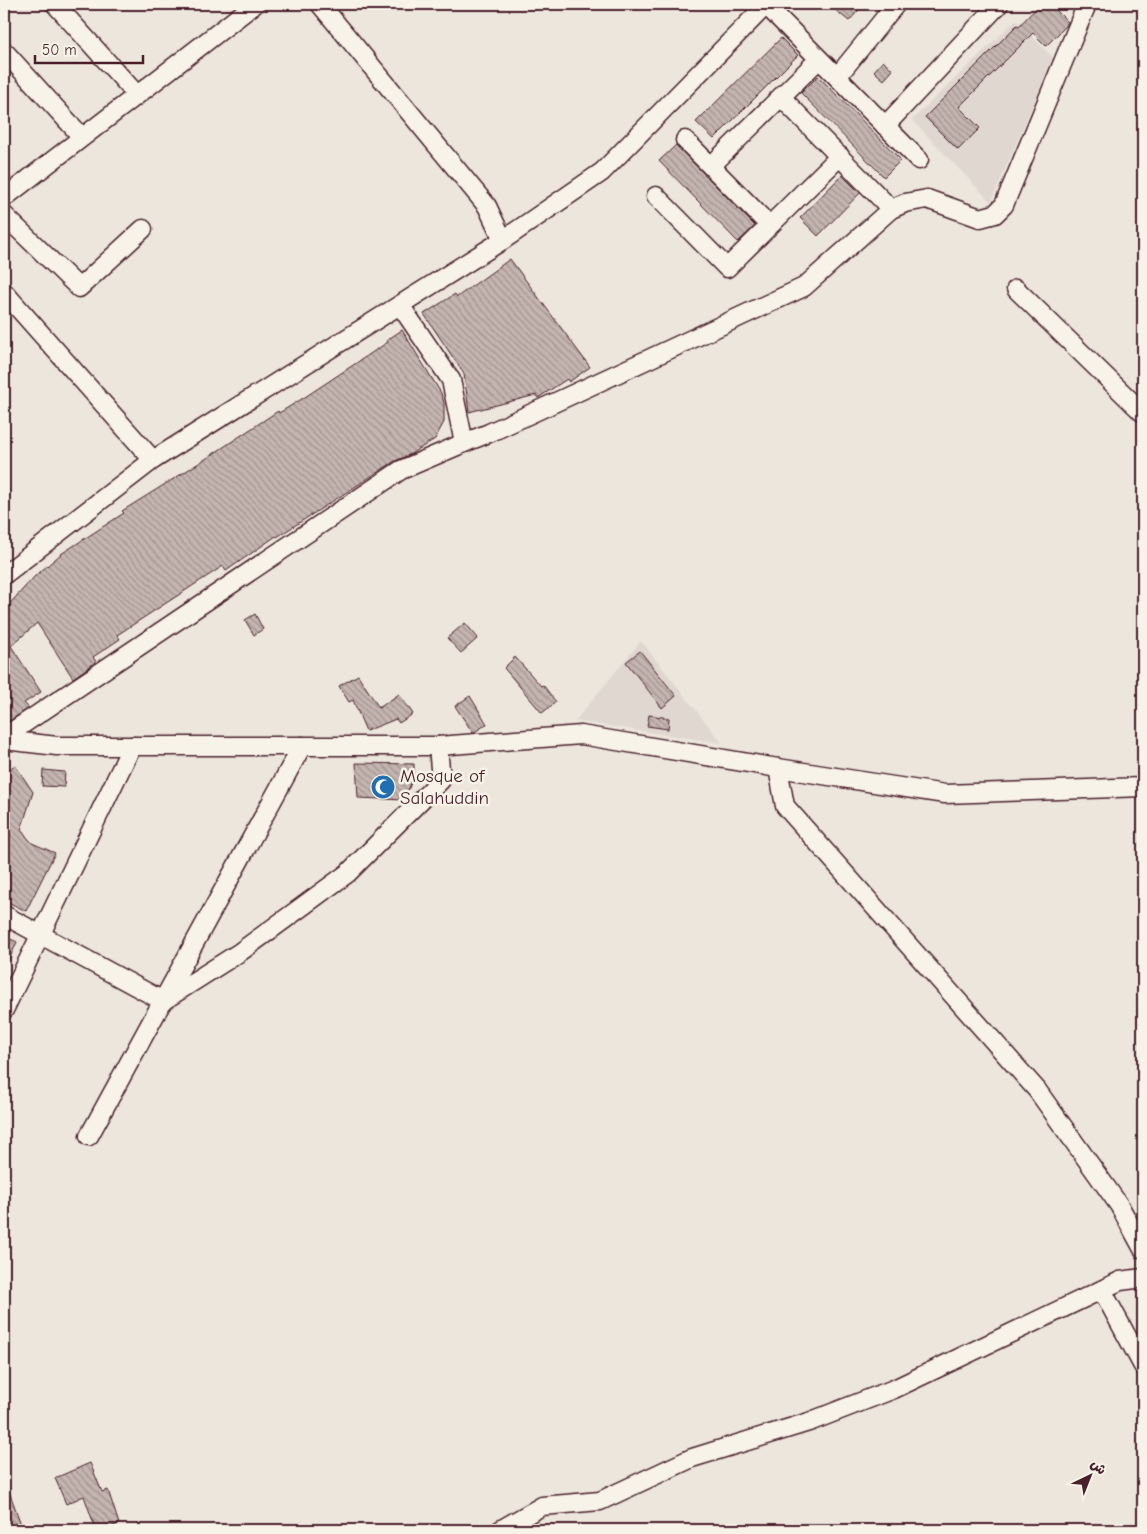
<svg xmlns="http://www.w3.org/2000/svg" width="1147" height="1534" font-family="'Comic Neue','Playpen Sans Arabic',sans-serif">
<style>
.built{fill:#e0d7d0}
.building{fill:url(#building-back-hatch);stroke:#4a1f2b}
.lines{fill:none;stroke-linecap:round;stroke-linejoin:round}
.minor-casing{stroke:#4a1f2b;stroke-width:21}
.minor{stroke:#f7f3e8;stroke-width:18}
.labels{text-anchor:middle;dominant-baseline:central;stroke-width:5;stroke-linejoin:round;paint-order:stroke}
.poi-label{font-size:19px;fill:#4a1f2b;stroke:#f7f3e8;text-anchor:start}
</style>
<defs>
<pattern id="building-back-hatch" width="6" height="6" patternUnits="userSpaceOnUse" patternTransform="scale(1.25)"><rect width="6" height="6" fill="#c4b5b0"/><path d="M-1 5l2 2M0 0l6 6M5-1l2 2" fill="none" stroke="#a1938f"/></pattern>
</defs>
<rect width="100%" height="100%" fill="#ece6dd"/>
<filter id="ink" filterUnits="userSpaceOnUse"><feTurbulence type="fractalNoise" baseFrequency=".02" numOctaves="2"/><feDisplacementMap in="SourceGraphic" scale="10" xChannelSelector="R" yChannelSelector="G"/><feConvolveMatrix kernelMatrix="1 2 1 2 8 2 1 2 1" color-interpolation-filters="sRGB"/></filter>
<g filter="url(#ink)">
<!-- built -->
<g class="built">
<path d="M 1016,20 L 1053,58 L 991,202 L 912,120 Z"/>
<path d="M 641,641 L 722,743 L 575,721 Z"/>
</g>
<!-- building -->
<g class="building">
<path d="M 828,4 L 864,4 L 849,21 Z"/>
<path d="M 1040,4 L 1050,4 L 1068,22 L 1066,26 L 1046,46 L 1033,33 L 959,107 L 980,128 L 958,150 L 925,117 L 1017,25 L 1019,26 Z"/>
<path d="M 781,38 L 798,55 L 714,139 L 696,122 Z"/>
<path d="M 883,61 L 893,70 L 884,80 L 874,71 Z"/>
<path d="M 818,76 L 901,160 L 884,177 L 801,93 Z"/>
<path d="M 676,145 L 755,226 L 738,242 L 659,161 Z"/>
<path d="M 842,175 L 860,193 L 818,236 L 800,218 Z"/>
<path d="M 510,259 L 590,367 L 569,382 L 567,379 L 538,398 L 536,395 L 469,412 L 464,374 L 424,314 L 455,294 L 457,297 Z"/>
<path d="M 402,330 L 441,393 L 444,403 L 444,422 L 435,439 L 409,455 L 395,461 L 277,537 L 276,536 L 226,571 L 223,566 L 117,635 L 120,639 L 93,657 L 96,662 L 73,678 L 37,623 L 11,646 L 41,692 L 24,703 L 29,708 L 8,722 L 4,719 L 4,610 L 34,577 L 61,554 L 124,513 L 122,511 L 207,458 L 278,411 L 279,413 L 305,397 L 388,342 L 387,340 Z"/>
<path d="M 255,614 L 263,629 L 254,635 L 245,620 Z"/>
<path d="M 465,623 L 478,638 L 461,653 L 447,638 Z"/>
<path d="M 640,651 L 676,696 L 662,708 L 626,662 Z"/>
<path d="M 515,657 L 541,686 L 543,685 L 556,702 L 542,713 L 504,668 Z"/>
<path d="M 358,675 L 379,708 L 399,694 L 413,714 L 399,723 L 396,719 L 366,731 L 353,700 L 349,702 L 339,686 Z"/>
<path d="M 470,696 L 487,724 L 473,733 L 455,706 Z"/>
<path d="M 649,715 L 669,718 L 668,729 L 647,726 Z"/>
<path d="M 356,763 L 414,764 L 414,776 L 404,800 L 358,798 Z"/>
<path d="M 15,765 L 33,792 L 21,830 L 32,843 L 55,853 L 26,911 L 4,900 L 4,843 L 11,835 L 4,825 L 4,773 Z"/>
<path d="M 43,770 L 65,772 L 64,787 L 42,786 Z"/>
<path d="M 4,936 L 17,942 L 4,971 Z"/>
<path d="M 90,1463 L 102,1492 L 108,1490 L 119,1524 L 99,1530 L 96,1530 L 84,1496 L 66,1504 L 55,1478 Z"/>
<path d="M 4,1480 L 5,1480 L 23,1530 L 4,1530 Z"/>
</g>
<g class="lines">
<defs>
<g id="minor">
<path d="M 55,4 L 137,95"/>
<path d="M 320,4 L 487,206 L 503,240"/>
<path d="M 766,5 L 919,160"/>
<path d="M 4,51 L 82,137"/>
<path d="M 837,77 L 896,4"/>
<path d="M 781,97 L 891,209"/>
<path d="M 885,126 L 999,4"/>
<path d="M 685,140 L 769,225"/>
<path d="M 711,166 L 819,59"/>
<path d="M 656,196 L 727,268 L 840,156"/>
<path d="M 4,198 L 255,4"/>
<path d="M 4,215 L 79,288 L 143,229"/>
<path d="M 1016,289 L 1143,413"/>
<path d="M 4,292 L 153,460"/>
<path d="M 464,443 L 489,433 L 804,287 L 891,209 L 905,203 L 927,199 L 980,218 L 995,214 L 1004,205 L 1087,4"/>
<path d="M 4,575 L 153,460 L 503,240 L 602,172 L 767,4"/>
<path d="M 4,737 L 401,470 L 464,443 L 451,380 L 400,305"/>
<path d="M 4,740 L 57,746 L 438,746 L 581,735 L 778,768 L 945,794 L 1143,787"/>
<path d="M 778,768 L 785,806 L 1037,1090 L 1119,1205 L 1143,1249"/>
<path d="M 4,915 L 163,1001 L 240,952 L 348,873 L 441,780 L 438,746"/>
<path d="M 4,1010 L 132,746"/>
<path d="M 89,1136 L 302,746"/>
<path d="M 1102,1290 L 1143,1366"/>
<path d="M 500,1530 L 542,1506 L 600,1501 L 692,1458 L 809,1422 L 894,1389 L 1120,1281 L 1143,1278"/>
</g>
</defs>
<!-- minor casing -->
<use href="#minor" class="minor-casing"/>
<!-- minor -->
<use href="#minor" class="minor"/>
</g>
</g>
<!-- icons -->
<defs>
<symbol id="mosque-disc" viewBox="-11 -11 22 22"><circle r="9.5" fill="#1f6fb2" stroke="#f7f3e8"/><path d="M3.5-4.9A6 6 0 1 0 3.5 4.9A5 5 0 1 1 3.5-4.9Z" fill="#fff"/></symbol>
</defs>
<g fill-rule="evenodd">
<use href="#mosque-disc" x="369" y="773" width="28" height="28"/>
</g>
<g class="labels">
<!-- poi labels -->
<g class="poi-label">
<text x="400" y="776">Mosque of<tspan x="400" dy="22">Salahuddin</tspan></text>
</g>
</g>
<!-- margin -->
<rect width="1147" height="1534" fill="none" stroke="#f7f3e8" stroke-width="20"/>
<rect x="10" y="10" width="1127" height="1514" fill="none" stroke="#4a1f2b" stroke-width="2" filter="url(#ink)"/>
<!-- north arrow -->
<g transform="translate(1090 1476) rotate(43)" stroke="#f7f3e8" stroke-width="4" paint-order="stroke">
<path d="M0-4L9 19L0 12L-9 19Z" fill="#4a1f2b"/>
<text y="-8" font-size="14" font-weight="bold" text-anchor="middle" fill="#4a1f2b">ش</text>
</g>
<!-- scale -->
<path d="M35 55v8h108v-8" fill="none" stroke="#4a1f2b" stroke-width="2.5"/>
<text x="42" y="55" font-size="15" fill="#4a1f2b" stroke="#f7f3e8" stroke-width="4" paint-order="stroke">50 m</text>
</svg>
